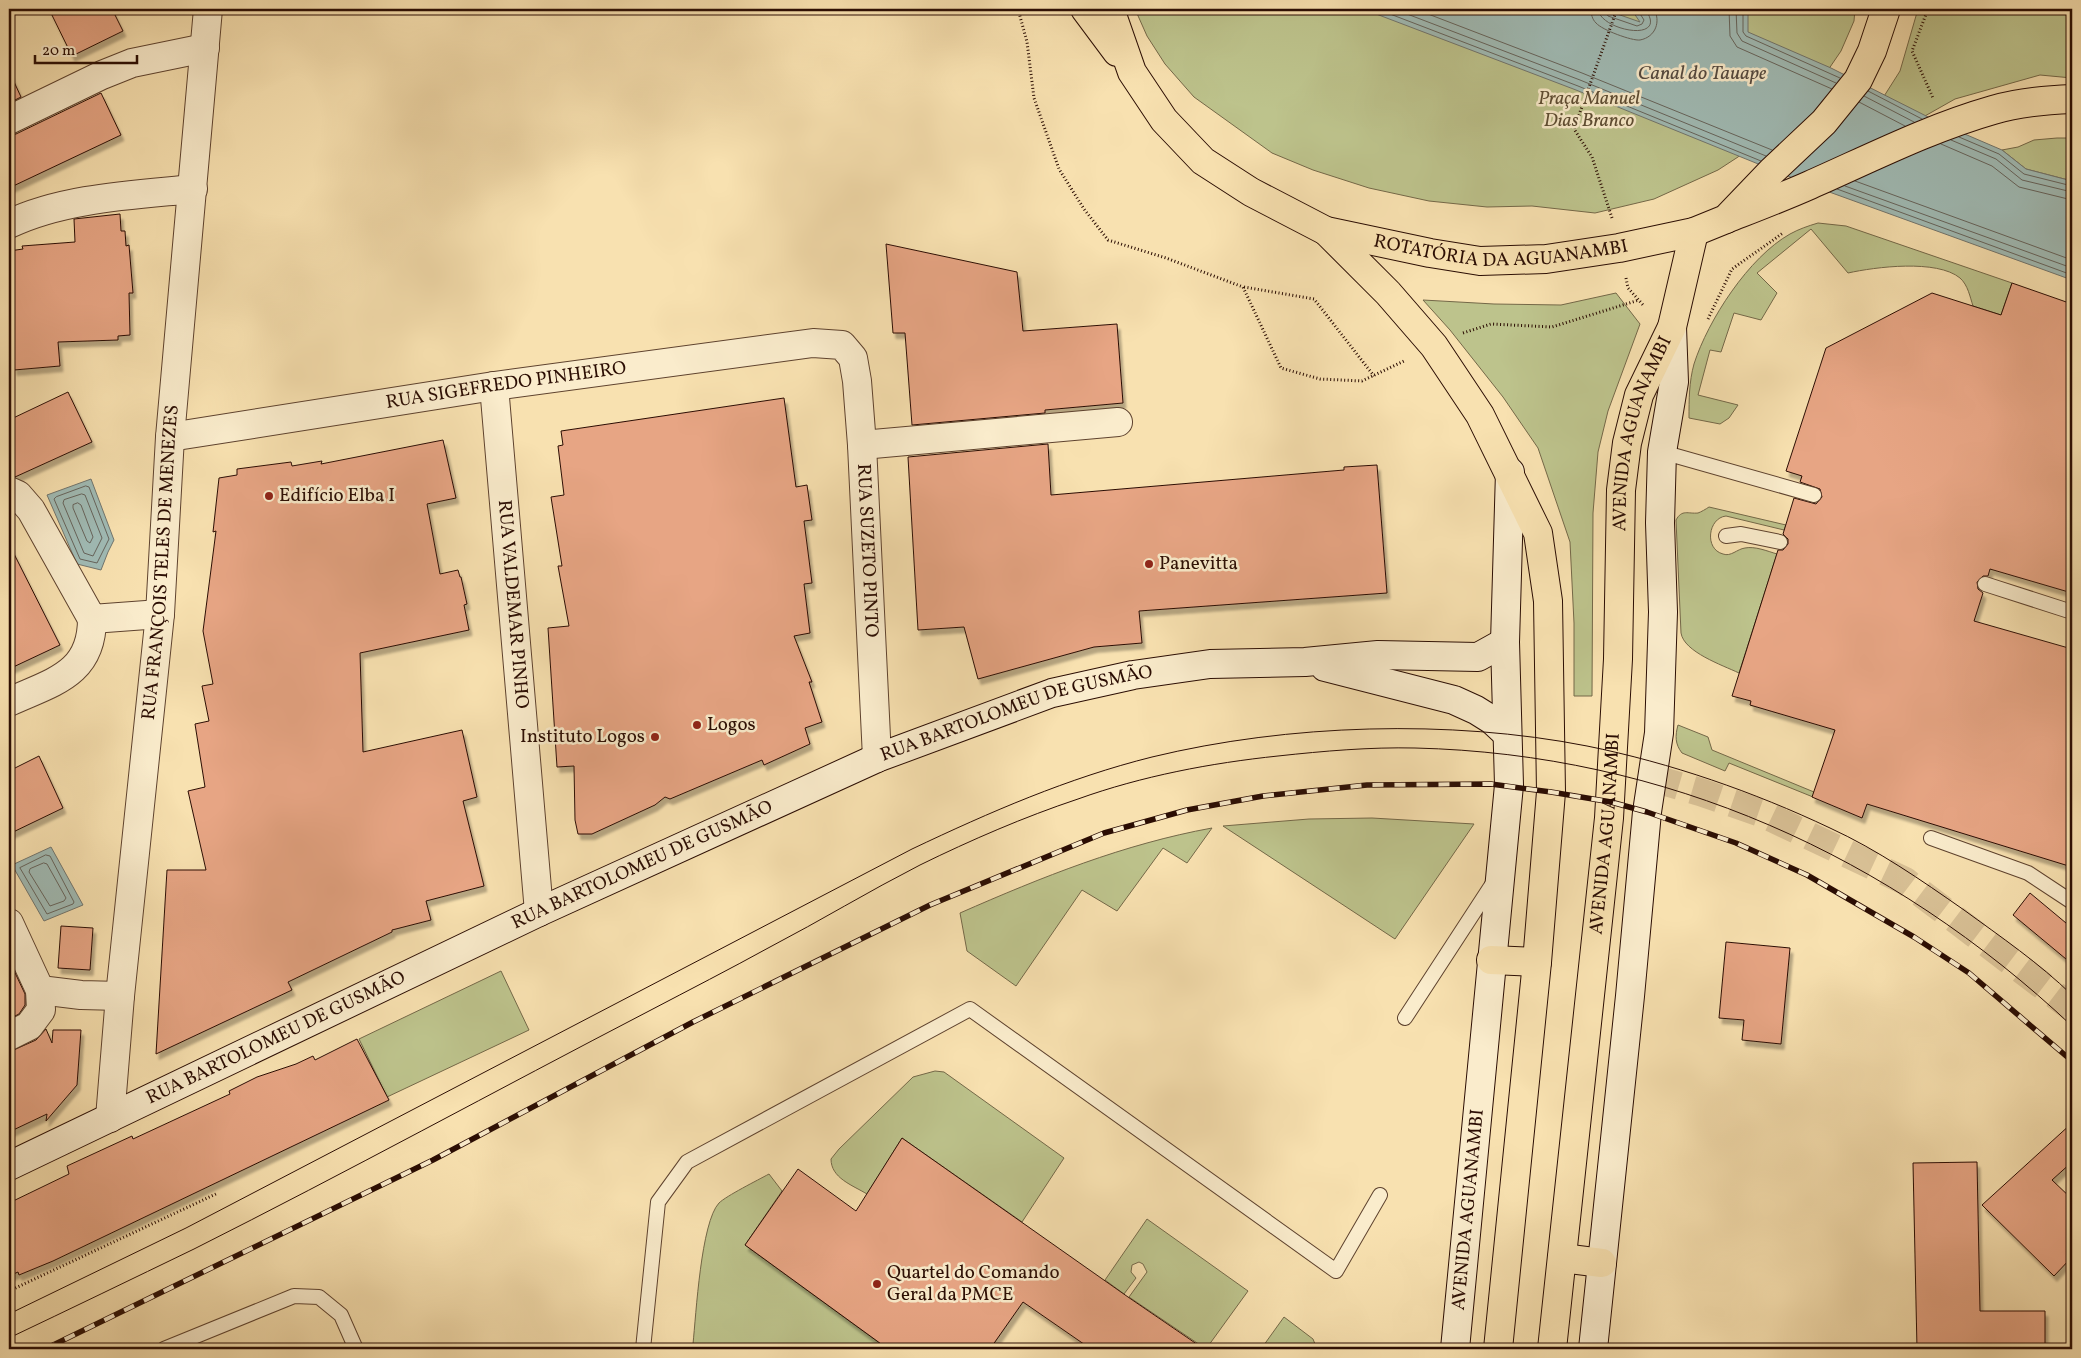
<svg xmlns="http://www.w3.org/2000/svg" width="2081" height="1358" font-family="Vollkorn,serif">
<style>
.green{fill:#bdc38c;stroke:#746848}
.water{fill:#a0bbb5;stroke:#71756e}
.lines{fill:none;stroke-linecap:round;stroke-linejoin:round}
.shore{stroke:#66645c;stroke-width:1}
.building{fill:#e7a584;stroke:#2b0d03;filter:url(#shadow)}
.street-tunnel{stroke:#d9c196;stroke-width:28;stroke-dasharray:28 14;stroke-linecap:butt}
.lane-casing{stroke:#5e422e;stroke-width:16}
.street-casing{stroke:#5e422e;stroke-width:30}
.secondary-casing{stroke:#2b0d03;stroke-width:30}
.primary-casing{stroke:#2b0d03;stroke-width:30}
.highway-casing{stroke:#2b0d03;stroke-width:30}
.path{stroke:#2b0d03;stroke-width:3;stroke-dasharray:1 2.5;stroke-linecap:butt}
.lane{stroke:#faeccc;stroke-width:14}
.street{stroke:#faeccc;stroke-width:28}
.secondary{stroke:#faeccc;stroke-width:28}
.primary{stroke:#f8e1b0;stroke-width:28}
.highway{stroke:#f8e1b0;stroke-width:28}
.tram{stroke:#2b0d03;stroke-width:1}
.rail-casing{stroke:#2b0d03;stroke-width:5.5}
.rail{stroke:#faeccc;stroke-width:4;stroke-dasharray:11;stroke-linecap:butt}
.poi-dot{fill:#8f2418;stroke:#faeccc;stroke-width:2}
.labels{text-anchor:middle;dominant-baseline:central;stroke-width:5;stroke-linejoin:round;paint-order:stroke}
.park-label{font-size:19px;font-style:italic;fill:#5e4d33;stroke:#faeccc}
.street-label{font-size:19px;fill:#2b0d03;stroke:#faeccc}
.poi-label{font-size:19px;fill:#2b0d03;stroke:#faeccc;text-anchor:start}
.water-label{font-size:20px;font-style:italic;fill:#544a41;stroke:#faeccc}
</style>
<defs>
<filter id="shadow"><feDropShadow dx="3" dy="5.5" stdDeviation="1" flood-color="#0004"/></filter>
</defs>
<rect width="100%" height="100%" fill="#f8e1b0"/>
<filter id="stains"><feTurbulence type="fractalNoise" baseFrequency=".004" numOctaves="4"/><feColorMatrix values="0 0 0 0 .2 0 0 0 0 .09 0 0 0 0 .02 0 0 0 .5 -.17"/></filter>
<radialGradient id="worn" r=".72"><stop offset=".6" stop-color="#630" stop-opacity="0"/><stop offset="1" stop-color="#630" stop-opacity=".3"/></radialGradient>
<!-- green -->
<g class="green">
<path d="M 1135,9 L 1855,9 L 1854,21 L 1841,51 L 1809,98 L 1738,157 L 1718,170 L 1654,199 L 1595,213 L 1532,206 L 1487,207 L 1429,201 L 1369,188 L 1313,170 L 1272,153 L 1194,97 L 1165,64 L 1147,36 Z"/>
<path d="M 1918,9 L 2072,9 L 2072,78 L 2040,75 L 1955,99 L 1886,138 L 1867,123 L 1900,71 Z"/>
<path d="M 2057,138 L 2072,138 L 2072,181 L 2026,169 L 2002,150 L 2018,147 L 2034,140 Z"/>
<path d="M 1818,223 L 1846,226 L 2012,283 L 2001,315 L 1973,306 C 1970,297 1968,285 1960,278 C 1937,259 1875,267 1848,273 L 1811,229 L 1757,273 L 1777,293 L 1761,320 L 1734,313 L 1721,352 L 1710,350 L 1698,395 L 1738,405 L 1729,418 L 1720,424 L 1689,418 C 1689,400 1689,382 1694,364 C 1708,320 1749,257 1790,234 C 1799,229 1808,226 1818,223 Z"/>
<path d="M 1616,293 L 1640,324 L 1608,411 L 1598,452 L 1593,513 L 1592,696 L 1574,696 L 1574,623 L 1570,542 L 1538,448 L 1503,397 L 1450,330 L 1423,300 L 1494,304 L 1561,305 Z"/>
<path d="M 1709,507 L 1786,525 L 1784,530 L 1726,516 C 1708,518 1704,549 1723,554 C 1731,557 1737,549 1745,548 C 1755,546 1767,551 1777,554 L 1739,673 C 1722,665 1684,652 1681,633 L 1676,520 C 1682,509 1688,514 1698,513 C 1701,512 1706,509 1709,507 Z"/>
<path d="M 1678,725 L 1708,737 L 1712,750 L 1814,792 L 1813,797 L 1729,763 L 1725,771 L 1682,753 C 1675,744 1675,736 1678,725 Z"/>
<path d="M 1372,818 L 1474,824 L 1395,939 L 1223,826 L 1309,819 Z"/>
<path d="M 1212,828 L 1187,863 L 1163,848 L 1117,911 L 1082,890 L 1016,986 L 967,951 L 960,913 C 1042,877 1124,844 1212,828 Z"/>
<path d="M 501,971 L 529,1030 L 387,1097 L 359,1039 Z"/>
<path d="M 935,1071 L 944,1072 L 1064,1158 L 1022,1222 L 902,1138 L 867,1194 C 852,1185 831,1178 831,1159 L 839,1149 L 913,1077 Z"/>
<path d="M 769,1174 L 782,1191 L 745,1245 L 888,1349 L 696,1349 L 693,1344 C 696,1315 701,1222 719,1203 C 726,1196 758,1180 769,1174 Z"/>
<path d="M 1147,1219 L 1248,1291 L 1206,1349 L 1129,1297 L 1147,1272 L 1143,1264 L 1139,1262 L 1132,1265 L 1131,1272 L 1136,1278 L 1124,1294 L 1105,1280 Z"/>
<path d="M 1284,1317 L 1313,1339 L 1315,1344 L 1309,1349 L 1261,1349 Z"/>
</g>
<!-- water -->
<g class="water">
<path d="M 1363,9 L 1603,9 L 1640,22 L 1631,9 L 1706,9 L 1711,11 L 1712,9 L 1748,9 L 1748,32 L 1831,68 L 1946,126 L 2002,150 L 2026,169 L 2072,181 L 2072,280 L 1810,185 L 1576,90 Z"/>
<path d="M 91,479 L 114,540 L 108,552 L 101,570 L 77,564 L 47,495 Z"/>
<path d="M 51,847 L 83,905 L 44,921 L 12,865 Z"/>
</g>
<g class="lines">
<!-- shore -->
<g class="shore">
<path d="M 1377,9 L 1578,86 L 1761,161"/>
<path d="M 1394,9 L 1580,80 L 1766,156"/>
<path d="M 1415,9 L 1582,73 L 1772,150"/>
<path d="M 1591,9 C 1591,14 1592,19 1596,23 C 1602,30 1632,41 1640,40 C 1656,37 1661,21 1654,9"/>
<path d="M 1598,9 C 1599,31 1671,44 1645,9"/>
<path d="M 1604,9 L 1608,16 L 1637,26 L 1642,24 L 1644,20 L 1637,9"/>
<path d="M 1729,9 L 1730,36 L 1737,47 L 1832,89"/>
<path d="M 1736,9 L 1737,33 L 1742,41 L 1836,83"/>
<path d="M 1743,9 L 1743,32 L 1746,36 L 1840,78"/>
<path d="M 1868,91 L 1922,119"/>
<path d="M 1864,96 L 1914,122"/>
<path d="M 1859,102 L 1905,126"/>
<path d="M 1959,137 L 1999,154 L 2024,174 L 2072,186"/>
<path d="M 1951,140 L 1996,159 L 2022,180 L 2072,192"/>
<path d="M 1941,144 L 1992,166 L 2019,187 L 2072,200"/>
<path d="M 1855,181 L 2072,260"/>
<path d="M 1845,186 L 2072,268"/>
<path d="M 1837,189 L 2072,275"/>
<path d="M 86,486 L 89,487 L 109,539 L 97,563 L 80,559 L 54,499 L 56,497 Z"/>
<path d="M 82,494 L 85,495 L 102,538 L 93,556 L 84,553 L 63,503 L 64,500 Z"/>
<path d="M 78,503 L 81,505 L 93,537 L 90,543 L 87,541 L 73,508 L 73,505 Z"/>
<path d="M 46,855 L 50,856 L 74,902 L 73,904 L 47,914 L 20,868 Z"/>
<path d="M 44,863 L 47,864 L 66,898 L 64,901 L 50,906 L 29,872 L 30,869 Z"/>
</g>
</g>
<!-- building -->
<g class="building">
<path d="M 49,9 L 112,9 L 123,31 L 72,56 Z"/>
<path d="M 9,71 L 21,97 L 9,103 Z"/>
<path d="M 101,93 L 121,135 L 9,188 L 9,135 L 16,134 Z"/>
<path d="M 120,214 L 121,231 L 125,231 L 126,246 L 129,245 L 133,293 L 129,293 L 130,335 L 118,336 L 118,340 L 58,342 L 60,366 L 14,370 L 9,309 L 9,251 L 23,249 L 22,246 L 75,242 L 74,219 Z"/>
<path d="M 886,244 L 1017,272 L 1023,331 L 1117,324 L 1123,403 L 1045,410 L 1045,413 L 912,425 L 905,333 L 893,333 Z"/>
<path d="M 2012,283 L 2072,304 L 2072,593 L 1990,569 L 1988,576 L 1983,576 L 1977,582 L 1978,589 L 1983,593 L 1974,621 L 2072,649 L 2072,867 L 1867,804 L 1862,818 L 1812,797 L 1835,730 L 1750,705 L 1751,701 L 1732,696 L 1778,550 L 1783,550 L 1788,544 L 1788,539 L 1783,534 L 1794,498 L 1816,504 L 1822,497 L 1820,489 L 1800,482 L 1802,476 L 1786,471 L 1826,348 L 1932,293 L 2001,315 Z"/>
<path d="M 68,392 L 92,442 L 15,477 L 9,463 L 9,420 Z"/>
<path d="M 784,398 L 796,487 L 807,485 L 812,520 L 804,521 L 812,583 L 804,584 L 810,633 L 794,636 L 812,682 L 809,682 L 822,722 L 805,728 L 810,744 L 764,765 L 762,760 L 670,799 L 665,797 L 655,805 L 592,834 L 578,834 L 575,820 L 574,766 L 557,767 L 548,628 L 569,626 L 558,566 L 562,566 L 551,497 L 564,495 L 558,446 L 563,445 L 561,431 Z"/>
<path d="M 443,440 L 456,498 L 427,504 L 440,574 L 458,570 L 460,577 L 461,577 L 467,604 L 464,605 L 469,630 L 360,653 L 363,752 L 462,730 L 477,797 L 463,801 L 484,886 L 426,901 L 431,920 L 392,930 L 392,932 L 288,982 L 292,990 L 156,1054 L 167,870 L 206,870 L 188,791 L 205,787 L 195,724 L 209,721 L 202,686 L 213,684 L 203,631 L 216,531 L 213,532 L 219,478 L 237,475 L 237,469 L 291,462 L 292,466 L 322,461 L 321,464 Z"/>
<path d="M 1048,444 L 1051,495 L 1344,470 L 1344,467 L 1377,465 L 1387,593 L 1139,611 L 1142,643 L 1094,647 L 978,679 L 964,627 L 918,630 L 908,457 Z"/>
<path d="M 9,544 L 60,645 L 9,669 Z"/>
<path d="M 39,756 L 63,808 L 9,834 L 9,771 Z"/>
<path d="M 2030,893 L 2072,928 L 2072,964 L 2013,915 Z"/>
<path d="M 61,926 L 93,928 L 90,970 L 58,968 Z"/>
<path d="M 1726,942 L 1790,948 L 1781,1044 L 1742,1040 L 1744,1020 L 1719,1018 Z"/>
<path d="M 9,960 L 25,994 L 25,1005 L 19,1014 L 9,1019 Z"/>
<path d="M 46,1029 L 52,1043 L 53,1030 L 81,1030 L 77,1085 L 46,1121 L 47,1114 L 9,1132 L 9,1052 L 36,1040 Z"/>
<path d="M 357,1039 L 389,1100 L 53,1261 L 19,1275 L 18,1272 L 9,1276 L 9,1203 L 69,1174 L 67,1166 L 132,1136 L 133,1139 L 230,1094 L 229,1091 L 257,1077 L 296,1064 L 313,1056 L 315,1060 Z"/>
<path d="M 2072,1123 L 2072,1162 L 2052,1180 L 2072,1199 L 2072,1257 L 2054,1276 L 1982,1205 Z"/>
<path d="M 902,1138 L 1128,1297 L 1204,1349 L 1091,1349 L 1023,1302 L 990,1349 L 888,1349 L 745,1245 L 798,1169 L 856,1211 Z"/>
<path d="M 1977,1162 L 1980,1311 L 2045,1311 L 2045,1349 L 1917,1349 L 1913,1163 Z"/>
</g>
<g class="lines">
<!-- street-tunnel -->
<path class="street-tunnel" d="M 1652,778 L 1700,792 L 1761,813 L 1905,881 L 2072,1008"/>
<defs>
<g id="lane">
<path d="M 1662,452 L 1814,495"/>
<path d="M 1726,536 L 1741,534 L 1780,542"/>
<path d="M 1985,584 L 2072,612"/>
<path d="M 1931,838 L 2028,873 L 2072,902"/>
<path d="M 1405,1018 L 1495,880"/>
<path d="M 164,1349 L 294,1296 L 319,1297 L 341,1315 L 356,1349"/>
<path d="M 643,1349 L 658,1202 L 687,1162 L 970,1009 L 1336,1271 L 1380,1195"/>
</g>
<g id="street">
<path d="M 9,120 L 102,75 L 132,63 L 205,48"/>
<path d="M 9,224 C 63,198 133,195 193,189"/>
<path id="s1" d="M 494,386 L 539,912"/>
<path id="s2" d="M 170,437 L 494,386 L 813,343 L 842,345 L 853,358 L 857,381 L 862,445 L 877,758"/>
<path d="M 862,445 L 1118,422"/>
<path d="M 9,491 L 18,495 L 31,510 L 92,619 L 160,614"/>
<path d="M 9,702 C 52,682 92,675 92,619"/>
<path d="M 9,923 L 40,990 L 41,1010 L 29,1026 L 9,1036"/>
<path d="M 40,990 L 81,995 L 120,996"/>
<path id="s3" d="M 110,1118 L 120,996 L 160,614 L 170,437 L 208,9"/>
</g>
<g id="secondary">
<path d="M 1325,667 L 1454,700 L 1476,710 L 1492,720 L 1506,733"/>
<path id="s4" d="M 9,1166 L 539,912 L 877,758 L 1052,693 L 1133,675 L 1210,664 L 1305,662 L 1378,655 L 1478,657 L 1505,642"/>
<path id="s5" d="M 1455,1349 L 1509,785 L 1505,642 L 1510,472"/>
<path d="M 1593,1349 L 1630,996 L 1647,812 L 1659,733 L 1663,612 L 1660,523 L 1662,452 L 1674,382 L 1672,327"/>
</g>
<g id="primary">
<path d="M 1085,9 L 1117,52"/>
<path id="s6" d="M 1110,9 L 1132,72 L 1164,120 L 1203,161 L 1251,192 L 1326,231 L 1430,253 L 1480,261 L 1546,259 L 1619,248 L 1694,232 L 1726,219 L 1772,171 L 1824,122 L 1858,80 L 1872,51 L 1886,9"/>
<path d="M 1326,231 L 1388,293 L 1434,346 L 1480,415 L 1538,533 L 1548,601 L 1551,792 L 1537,962 L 1498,1349"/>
<path d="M 1491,960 L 1537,962"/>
<path d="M 1562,1258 L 1602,1263"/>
<path id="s7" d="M 1552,1349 L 1609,818 L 1618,659 L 1621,490 L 1627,443 L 1639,395 L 1672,327 L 1694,232"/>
</g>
<path id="highway" d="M 1726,219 C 1754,208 1783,197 1810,185 C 1871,158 1930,128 1993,110 C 2019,102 2046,100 2072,99"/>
</defs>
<!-- lane casing -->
<use href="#lane" class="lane-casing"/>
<!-- street casing -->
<use href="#street" class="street-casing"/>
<!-- secondary casing -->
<use href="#secondary" class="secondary-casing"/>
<!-- primary casing -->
<use href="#primary" class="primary-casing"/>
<!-- highway casing -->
<use href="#highway" class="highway-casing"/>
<!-- path -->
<g class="path">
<path d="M 1018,9 L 1027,42 L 1034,98 L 1059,169 L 1084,209 L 1108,240 L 1166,258 L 1243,287 L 1281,368 L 1320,379 L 1362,381 L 1404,361"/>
<path d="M 1928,9 L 1912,51 L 1933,98"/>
<path d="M 1612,218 L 1592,157 L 1574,129 L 1617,9"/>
<path d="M 1626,278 L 1628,288 L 1644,306"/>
<path d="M 1244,287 L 1314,299 L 1374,376"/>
<path d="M 1708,319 L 1732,269 L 1783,233"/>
<path d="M 1463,333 L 1491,324 L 1552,327 L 1639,300"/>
<path d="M 9,1291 L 218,1193"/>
</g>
<!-- lane -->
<use href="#lane" class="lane"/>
<!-- street -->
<use href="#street" class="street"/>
<!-- secondary -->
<use href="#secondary" class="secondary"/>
<!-- primary -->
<use href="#primary" class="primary"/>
<!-- highway -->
<use href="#highway" class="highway"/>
<!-- tram -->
<g class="tram">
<path d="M 9,1314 L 186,1228 L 912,849 C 990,812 1068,778 1152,757 C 1288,724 1450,719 1587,746 C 1671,763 1754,792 1830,828 C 1878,850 1921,880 1964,910 C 2001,937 2039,963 2072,995"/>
<path d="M 9,1338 C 70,1309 132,1279 194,1249 C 347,1172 497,1090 649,1011 C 689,990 730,969 770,947 C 820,921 869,891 920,865 C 971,840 1024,817 1078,799 C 1142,776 1211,763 1278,756 C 1324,751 1370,747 1415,748 C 1666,754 1890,855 2072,1026"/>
</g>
<defs>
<path id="rail" d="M 45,1349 L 433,1160 L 693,1022 L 930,905 L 1104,833 L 1187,810 L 1263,796 L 1367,785 L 1491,784 L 1551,792 L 1611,802 L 1647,812 L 1736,843 L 1807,875 L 1914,937 L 1969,973 L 2072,1061"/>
</defs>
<!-- rail casing -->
<use href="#rail" class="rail-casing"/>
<!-- rail -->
<use href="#rail" class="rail"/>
</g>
<!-- markers -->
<g class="poi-dot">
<circle cx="269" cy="496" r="5"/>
<circle cx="1149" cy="564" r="5"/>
<circle cx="697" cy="725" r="5"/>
<circle cx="655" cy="737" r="5"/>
<circle cx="877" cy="1284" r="5"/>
</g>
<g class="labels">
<!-- park labels -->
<g class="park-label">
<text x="1589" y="99">Praça Manuel<tspan x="1589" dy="22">Dias Branco</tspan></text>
</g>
<!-- street labels -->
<g class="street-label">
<text stroke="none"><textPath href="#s6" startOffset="500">ROTATÓRIA DA AGUANAMBI</textPath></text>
<text stroke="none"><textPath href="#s2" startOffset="340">RUA SIGEFREDO PINHEIRO</textPath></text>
<text stroke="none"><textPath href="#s7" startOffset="922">AVENIDA AGUANAMBI</textPath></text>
<text stroke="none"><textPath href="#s2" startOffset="889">RUA SUZETO PINTO</textPath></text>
<text stroke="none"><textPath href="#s3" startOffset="558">RUA FRANÇOIS TELES DE MENEZES</textPath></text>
<text stroke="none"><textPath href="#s1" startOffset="219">RUA VALDEMAR PINHO</textPath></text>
<text stroke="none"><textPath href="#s4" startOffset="1106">RUA BARTOLOMEU DE GUSMÃO</textPath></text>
<text stroke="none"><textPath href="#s7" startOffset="518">AVENIDA AGUANAMBI</textPath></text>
<text stroke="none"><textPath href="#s4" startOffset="701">RUA BARTOLOMEU DE GUSMÃO</textPath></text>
<text stroke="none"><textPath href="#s4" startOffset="296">RUA BARTOLOMEU DE GUSMÃO</textPath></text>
<text stroke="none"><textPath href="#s5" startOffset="140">AVENIDA AGUANAMBI</textPath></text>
</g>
<!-- poi labels -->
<g class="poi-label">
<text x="279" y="496">Edifício Elba I</text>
<text x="1159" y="564">Panevitta</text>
<text x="707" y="725">Logos</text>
<text x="645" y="737" text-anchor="end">Instituto Logos</text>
<text x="887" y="1273">Quartel do Comando<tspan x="887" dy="22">Geral da PMCE</tspan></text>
</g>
<!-- water labels -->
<g class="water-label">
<text x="1702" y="74">Canal do Tauape</text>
</g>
</g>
<!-- margin -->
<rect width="2081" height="1358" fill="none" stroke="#f8e1b0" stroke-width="30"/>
<rect x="10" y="10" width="2061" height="1338" fill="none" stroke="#2b0d03" stroke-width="2.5"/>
<rect x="15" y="15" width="2051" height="1328" fill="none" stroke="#2b0d03"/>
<!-- scale -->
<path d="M35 55v8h102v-8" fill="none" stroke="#2b0d03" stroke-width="2.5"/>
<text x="42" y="55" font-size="15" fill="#2b0d03" stroke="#faeccc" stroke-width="4" paint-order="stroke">20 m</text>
<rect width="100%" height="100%" filter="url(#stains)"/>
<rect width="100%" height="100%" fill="url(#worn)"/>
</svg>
